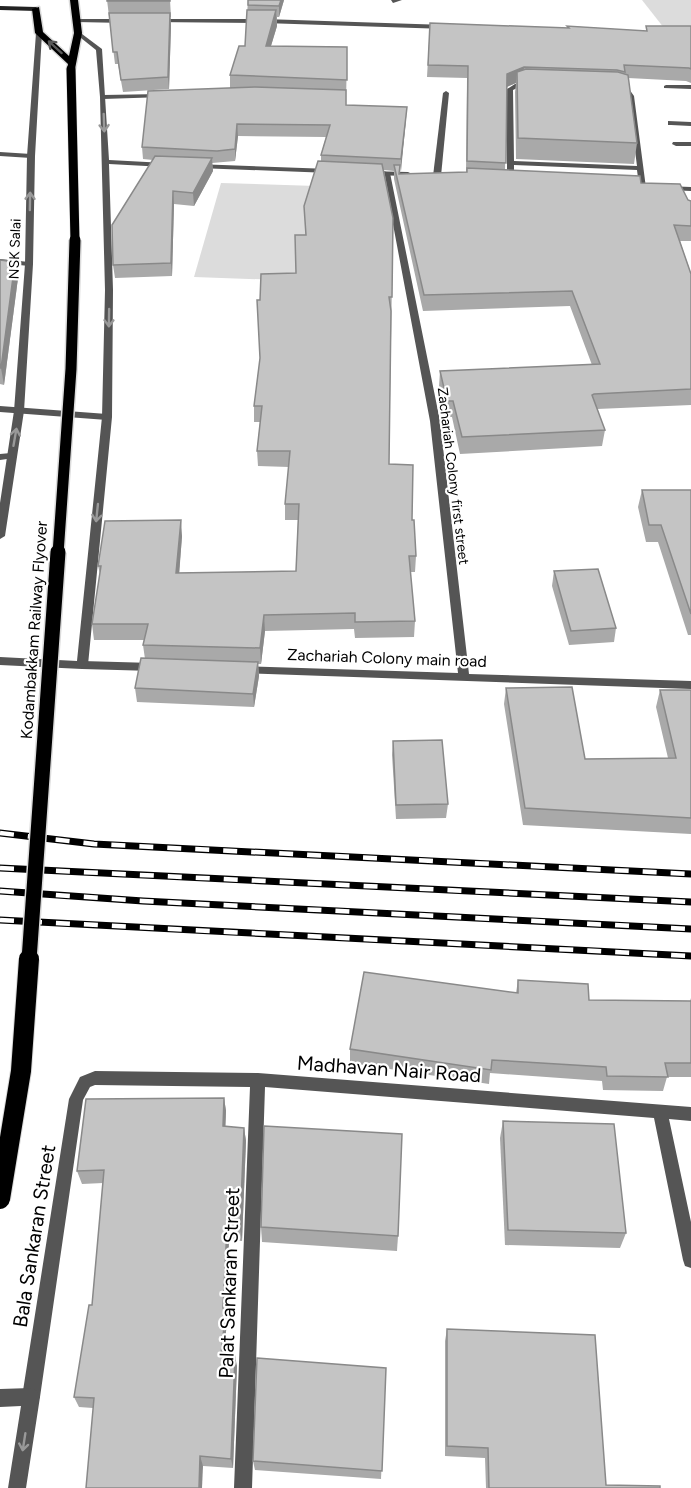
<svg xmlns="http://www.w3.org/2000/svg" width="691" height="1488" font-family="Figtree,sans-serif">
<style>
.green{fill:#dcdcdc}
.lines{fill:none;stroke-linecap:round;stroke-linejoin:round}
.primary-casing{stroke:#dbdbdb;stroke-width:3}
.service{fill:#555;fill-rule:evenodd}
.minor{fill:#555;fill-rule:evenodd}
.tertiary{fill:#555;fill-rule:evenodd}
.secondary{fill:#222;fill-rule:evenodd}
.primary{fill:#000;fill-rule:evenodd}
.rail-casing{stroke:#000;stroke-width:7}
.rail{stroke:#fff;stroke-width:4.5;stroke-dasharray:14;stroke-linecap:butt}
.primary-bridge-far3-casing{stroke:#dbdbdb;stroke-width:10;stroke-linecap:butt}
.primary-bridge-far2-casing{stroke:#dbdbdb;stroke-width:14;stroke-linecap:butt}
.primary-bridge-far1-casing{stroke:#dbdbdb;stroke-width:18;stroke-linecap:butt}
.primary-bridge-casing{stroke:#dbdbdb;stroke-width:22;stroke-linecap:butt}
.primary-bridge-far3{stroke:#000;stroke-width:9}
.primary-bridge-far2{stroke:#000;stroke-width:11}
.primary-bridge-far1{stroke:#000;stroke-width:15}
.primary-bridge{stroke:#000;stroke-width:20}
.wall{fill:#a9a9a9}
.shaded-wall{fill:#898989}
.building{fill:#c4c4c4;stroke:#898989;stroke-width:1.5}
.oneway{stroke:#595959}
.oneway2{stroke:#999}
.labels{text-anchor:middle;dominant-baseline:central;stroke-width:4.5;stroke-linejoin:round;paint-order:stroke}
.far-street-label{font-size:14px;fill:#000;stroke:#fff}
.street-label{font-size:16px;fill:#000;stroke:#fff}
.near-street-label{font-size:20px;fill:#000;stroke:#fff}
</style>
<rect width="100%" height="100%" fill="#fff"/>
<!-- green -->
<g class="green">
<path d="M 642,0 L 691,0 L 691,29 L 664,28 Z"/>
<path d="M 221,183 L 316,186 L 309,281 L 194,277 Z"/>
</g>
<g class="lines">
<defs>
<path id="primary" d="M 70,0 L 78,0 L 82,33 L 75,69 L 71,72 L 67,69 L 68,64 L 35,33 L 32,9 L 39,7 L 43,32 L 69,56 L 74,33 Z"/>
</defs>
<!-- primary casing -->
<use href="#primary" class="primary-casing"/>
<!-- service -->
<g class="service">
<path d="M 391,0 L 402,0 L 393,3 Z"/>
<path d="M 446,91 L 449,93 L 441,176 L 437,178 L 433,176 L 443,93 Z"/>
<path d="M 162,94 L 165,96 L 164,97 L 103,99 L 100,97 L 103,95 Z"/>
</g>
<!-- minor -->
<g class="minor">
<path d="M 78,19 L 125,19 L 128,21 L 125,23 L 76,22 L 75,21 Z"/>
<path d="M 154,19 L 264,19 L 446,25 L 449,27 L 446,29 L 264,23 L 152,22 L 151,21 Z"/>
<path d="M 530,82 L 532,83 L 532,85 L 519,87 L 513,90 L 514,161 L 637,166 L 628,96 L 625,91 L 614,88 L 614,86 L 629,89 L 634,96 L 646,188 L 639,186 L 637,170 L 514,165 L 514,179 L 507,181 L 507,89 L 515,84 Z"/>
<path d="M 666,85 L 691,85 L 691,89 L 664,88 L 664,86 Z"/>
<path d="M 668,121 L 691,122 L 691,126 L 671,125 L 668,125 Z"/>
<path d="M 673,142 L 691,142 L 691,146 L 676,146 L 672,144 Z"/>
<path d="M 0,152 L 31,154 L 35,156 L 31,158 L 0,156 Z"/>
<path d="M 383,171 L 390,173 L 440,421 L 469,674 L 691,681 L 691,689 L 238,673 L 236,670 L 238,667 L 242,666 L 458,673 L 430,421 Z"/>
<path d="M 0,259 L 29,262 L 33,264 L 29,266 L 0,263 Z"/>
<path d="M 0,406 L 107,414 L 112,417 L 107,420 L 0,412 Z"/>
<path d="M 11,453 L 14,454 L 14,458 L 0,460 L 0,454 Z"/>
<path d="M 82,661 L 153,663 L 159,667 L 153,671 L 82,669 L 76,665 Z"/>
<path d="M 95,1071 L 258,1073 L 691,1107 L 691,1121 L 669,1119 L 691,1222 L 691,1268 L 685,1266 L 683,1260 L 654,1118 L 265,1087 L 252,1488 L 234,1488 L 250,1087 L 95,1085 L 90,1087 L 83,1100 L 40,1397 L 37,1403 L 31,1406 L 25,1403 L 22,1397 L 69,1099 L 80,1077 Z"/>
</g>
<!-- tertiary -->
<g class="tertiary">
<path d="M 39,31 L 42,33 L 35,156 L 33,264 L 24,411 L 5,536 L 0,539 L 0,503 L 14,411 L 25,264 L 27,156 L 36,33 Z"/>
<path d="M 78,31 L 102,49 L 109,160 L 165,163 L 169,165 L 165,167 L 109,164 L 113,290 L 112,417 L 88,665 L 82,669 L 0,665 L 0,657 L 77,661 L 102,417 L 105,290 L 100,97 L 96,50 L 76,34 L 75,33 Z"/>
<path d="M 195,164 L 330,169 L 334,171 L 330,173 L 198,168 L 195,168 Z"/>
<path d="M 366,171 L 408,172 L 412,174 L 408,176 L 369,175 L 365,173 Z"/>
<path d="M 665,186 L 691,187 L 691,191 L 668,190 L 664,188 Z"/>
<path d="M 31,1388 L 37,1391 L 40,1397 L 26,1488 L 8,1488 L 21,1406 L 0,1407 L 0,1389 Z"/>
</g>
<!-- secondary -->
<path class="secondary" d="M 0,6 L 36,7 L 39,9 L 36,11 L 0,10 Z"/>
<!-- primary -->
<use href="#primary" class="primary"/>
<defs>
<g id="rail">
<path d="M 0,833 L 94,844 L 691,874"/>
<path d="M 0,868 L 691,902"/>
<path d="M 0,891 L 143,901 L 691,929"/>
<path d="M 0,920 L 691,956"/>
</g>
</defs>
<!-- rail casing -->
<use href="#rail" class="rail-casing"/>
<!-- rail -->
<use href="#rail" class="rail"/>
<defs>
<path id="primary-bridge-far3" d="M 71,69 L 75,241"/>
<path id="primary-bridge-far2" d="M 58,554 L 71,369 L 75,240"/>
<path id="primary-bridge-far1" d="M 29,960 L 58,552"/>
<path id="primary-bridge" d="M 0,1199 L 21,1071 L 29,959"/>
</defs>
<!-- primary-bridge-far3 casing -->
<use href="#primary-bridge-far3" class="primary-bridge-far3-casing"/>
<!-- primary-bridge-far2 casing -->
<use href="#primary-bridge-far2" class="primary-bridge-far2-casing"/>
<!-- primary-bridge-far1 casing -->
<use href="#primary-bridge-far1" class="primary-bridge-far1-casing"/>
<!-- primary-bridge casing -->
<use href="#primary-bridge" class="primary-bridge-casing"/>
<!-- primary-bridge-far3 -->
<use href="#primary-bridge-far3" class="primary-bridge-far3"/>
<!-- primary-bridge-far2 -->
<use href="#primary-bridge-far2" class="primary-bridge-far2"/>
<!-- primary-bridge-far1 -->
<use href="#primary-bridge-far1" class="primary-bridge-far1"/>
<!-- primary-bridge -->
<use href="#primary-bridge" class="primary-bridge"/>
</g>
<!-- wall -->
<g class="wall">
<path d="M 107,0 L 170,0 L 171,17 L 170,17 L 171,25 L 169,89 L 123,92 L 118,64 L 115,64 Z"/>
<path d="M 248,0 L 284,0 L 279,17 L 277,17 L 277,26 L 271,46 L 347,47 L 346,105 L 406,119 L 400,174 L 466,172 L 467,78 L 427,77 L 430,23 L 567,28 L 567,26 L 646,31 L 646,26 L 691,26 L 691,83 L 686,81 L 628,78 L 637,143 L 634,164 L 516,159 L 515,92 L 516,83 L 507,87 L 505,170 L 641,183 L 691,201 L 691,241 L 680,241 L 691,274 L 691,405 L 597,409 L 605,430 L 602,446 L 460,454 L 452,417 L 446,417 L 439,387 L 440,371 L 592,365 L 570,306 L 423,311 L 394,179 L 394,171 L 384,170 L 393,218 L 389,464 L 412,520 L 416,556 L 415,572 L 410,572 L 415,621 L 414,637 L 355,638 L 354,629 L 265,631 L 261,664 L 258,664 L 259,676 L 254,707 L 137,702 L 135,688 L 145,659 L 143,645 L 144,640 L 94,640 L 92,624 L 100,574 L 98,566 L 182,536 L 179,573 L 296,571 L 298,520 L 285,520 L 285,504 L 289,467 L 258,466 L 257,451 L 260,422 L 254,422 L 254,406 L 260,358 L 260,300 L 296,273 L 306,235 L 304,206 L 321,162 L 321,155 L 326,137 L 238,136 L 235,161 L 212,163 L 213,171 L 194,206 L 174,204 L 172,276 L 115,278 L 113,265 L 153,160 L 143,159 L 142,147 L 230,88 L 230,75 L 245,46 Z"/>
<path d="M 0,260 L 15,262 L 18,278 L 4,385 L 0,384 Z"/>
<path d="M 642,490 L 691,490 L 691,635 L 688,635 L 658,542 L 646,542 L 638,507 Z"/>
<path d="M 554,571 L 616,628 L 614,642 L 569,645 L 552,586 Z"/>
<path d="M 506,688 L 585,759 L 668,758 L 656,707 L 660,690 L 691,690 L 691,834 L 523,825 L 504,704 Z"/>
<path d="M 393,741 L 448,804 L 446,818 L 396,819 L 392,755 Z"/>
<path d="M 518,980 L 589,1000 L 690,1001 L 691,998 L 691,1077 L 667,1077 L 663,1091 L 603,1090 L 602,1081 L 490,1073 L 489,1084 L 350,1063 L 350,1049 L 516,993 Z"/>
<path d="M 224,1098 L 226,1111 L 225,1127 L 244,1128 L 246,1141 L 242,1241 L 229,1240 L 226,1310 L 227,1320 L 224,1355 L 237,1366 L 233,1468 L 203,1466 L 93,1408 L 79,1407 L 74,1397 L 92,1305 L 103,1183 L 82,1184 L 77,1171 Z"/>
<path d="M 503,1121 L 626,1233 L 620,1248 L 505,1245 L 500,1138 Z"/>
<path d="M 261,1227 L 398,1236 L 397,1251 L 262,1242 Z"/>
<path d="M 447,1329 L 606,1485 L 660,1488 L 486,1488 L 485,1458 L 445,1456 L 445,1341 Z"/>
<path d="M 386,1368 L 381,1479 L 255,1470 L 253,1461 Z"/>
</g>
<!-- shaded-wall -->
<g class="shaded-wall">
<path d="M 281,0 L 284,0 L 279,17 L 279,6 Z"/>
<path d="M 276,10 L 277,26 L 266,62 L 266,46 Z"/>
<path d="M 170,13 L 171,25 L 169,89 L 168,77 Z"/>
<path d="M 524,67 L 523,80 L 517,72 L 516,83 L 506,87 L 507,74 Z"/>
<path d="M 407,107 L 406,119 L 401,171 L 401,159 Z"/>
<path d="M 237,124 L 238,136 L 235,161 L 235,149 Z"/>
<path d="M 212,158 L 213,171 L 194,206 L 193,193 Z"/>
<path d="M 173,191 L 174,204 L 172,276 L 171,263 Z"/>
<path d="M 15,262 L 18,278 L 4,385 L 1,368 Z"/>
<path d="M 181,520 L 182,536 L 178,589 L 176,573 Z"/>
<path d="M 264,615 L 265,631 L 261,664 L 260,648 Z"/>
<path d="M 258,662 L 259,676 L 254,707 L 253,694 Z"/>
<path d="M 224,1098 L 226,1111 L 225,1140 L 223,1126 Z"/>
<path d="M 244,1128 L 246,1141 L 242,1241 L 240,1229 Z"/>
<path d="M 227,1228 L 229,1240 L 226,1310 L 227,1320 L 223,1365 L 221,1355 Z"/>
<path d="M 235,1356 L 237,1366 L 233,1468 L 231,1459 Z"/>
<path d="M 200,1456 L 203,1466 L 202,1488 L 199,1488 Z"/>
</g>
<!-- building -->
<g class="building">
<rect x="107" y="0" width="63" height="1"/>
<path d="M 248,0 L 281,0 L 279,6 L 248,5 Z"/>
<path d="M 247,10 L 276,10 L 266,46 L 347,47 L 347,80 L 230,75 L 239,46 L 245,46 Z"/>
<path d="M 109,13 L 170,13 L 168,77 L 121,80 L 117,52 L 113,52 Z"/>
<path d="M 430,23 L 569,28 L 567,26 L 647,31 L 646,26 L 691,26 L 691,69 L 689,68 L 624,65 L 625,72 L 617,70 L 524,67 L 507,74 L 506,163 L 467,161 L 468,66 L 428,65 Z"/>
<path d="M 526,69 L 618,72 L 628,75 L 637,143 L 518,138 L 517,72 Z"/>
<path d="M 255,87 L 346,90 L 346,105 L 407,107 L 401,159 L 321,155 L 330,125 L 237,124 L 235,149 L 217,151 L 142,147 L 148,91 Z"/>
<path d="M 155,156 L 212,158 L 193,193 L 173,191 L 171,263 L 113,265 L 112,225 Z"/>
<path d="M 318,161 L 382,164 L 393,218 L 392,297 L 389,297 L 391,311 L 389,464 L 413,465 L 412,520 L 414,520 L 416,556 L 409,556 L 415,621 L 355,622 L 355,613 L 264,615 L 260,648 L 143,645 L 148,624 L 92,624 L 101,566 L 98,566 L 105,521 L 181,520 L 176,573 L 296,571 L 299,504 L 285,504 L 290,451 L 257,451 L 262,406 L 254,406 L 260,358 L 257,300 L 260,300 L 261,274 L 296,273 L 295,235 L 306,235 L 304,206 Z"/>
<path d="M 394,165 L 400,165 L 399,174 L 467,172 L 467,168 L 640,176 L 641,183 L 680,184 L 688,200 L 691,201 L 691,226 L 674,225 L 691,274 L 691,389 L 594,394 L 592,395 L 605,430 L 462,437 L 453,401 L 447,401 L 440,371 L 600,364 L 572,291 L 424,295 Z"/>
<path d="M 0,260 L 15,262 L 1,368 L 0,368 Z"/>
<path d="M 642,490 L 691,490 L 691,614 L 661,525 L 649,525 Z"/>
<path d="M 598,569 L 616,628 L 571,631 L 554,571 Z"/>
<path d="M 141,658 L 258,662 L 253,694 L 135,688 Z"/>
<path d="M 572,687 L 585,759 L 676,758 L 660,690 L 691,690 L 691,818 L 525,808 L 506,688 Z"/>
<path d="M 442,740 L 448,804 L 396,805 L 393,741 Z"/>
<path d="M 364,972 L 518,993 L 518,980 L 588,984 L 589,1000 L 691,1001 L 691,1063 L 665,1063 L 668,1077 L 607,1076 L 606,1067 L 492,1060 L 491,1070 L 350,1049 Z"/>
<path d="M 224,1098 L 223,1126 L 244,1128 L 240,1229 L 227,1228 L 223,1308 L 226,1308 L 221,1355 L 235,1356 L 231,1459 L 200,1456 L 199,1488 L 86,1488 L 94,1398 L 74,1397 L 89,1305 L 92,1305 L 104,1170 L 77,1171 L 86,1099 Z"/>
<path d="M 503,1121 L 614,1124 L 626,1233 L 508,1230 Z"/>
<path d="M 264,1126 L 402,1134 L 398,1236 L 261,1227 Z"/>
<path d="M 447,1329 L 595,1335 L 606,1485 L 660,1486 L 660,1488 L 489,1488 L 488,1448 L 447,1446 Z"/>
<path d="M 257,1358 L 386,1368 L 382,1471 L 253,1461 Z"/>
</g>
<!-- one-way arrows -->
<defs><path id="oneway-shaft" d="M-6 0H5M1.5-3L5.5 0L1.5 3" fill="none" stroke-width="1.6" stroke-linecap="round" stroke-linejoin="round" transform="scale(1.5)"/></defs>
<use class="oneway" href="#oneway-shaft" transform="translate(55 47) rotate(-138)"/>
<g class="oneway2">
<use href="#oneway-shaft" transform="translate(104 123) rotate(88)"/>
<use href="#oneway-shaft" transform="translate(30 201) rotate(-89)"/>
<use href="#oneway-shaft" transform="translate(109 318) rotate(91)"/>
<use href="#oneway-shaft" transform="translate(15 437) rotate(-80)"/>
<use href="#oneway-shaft" transform="translate(97 513) rotate(96)"/>
<use href="#oneway-shaft" transform="translate(24 1442) rotate(99)"/>
</g>
<g class="labels">
<!-- far-street labels -->
<g class="far-street-label">
<text transform="translate(15 249) rotate(-88)">NSK Salai</text>
<text transform="translate(453 476) rotate(83)">Zachariah Colony first street</text>
</g>
<!-- street labels -->
<g class="street-label">
<text transform="translate(34 630) rotate(-86)">Kodambakkam Railway Flyover</text>
<text transform="translate(387 658) rotate(2)">Zachariah Colony main road</text>
</g>
<!-- near-street labels -->
<g class="near-street-label">
<text transform="translate(389 1069) rotate(4)">Madhavan Nair Road</text>
<text transform="translate(34 1236) rotate(-81)">Bala Sankaran Street</text>
<text transform="translate(229 1283) rotate(-88)">Palat Sankaran Street</text>
</g>
</g>
</svg>
